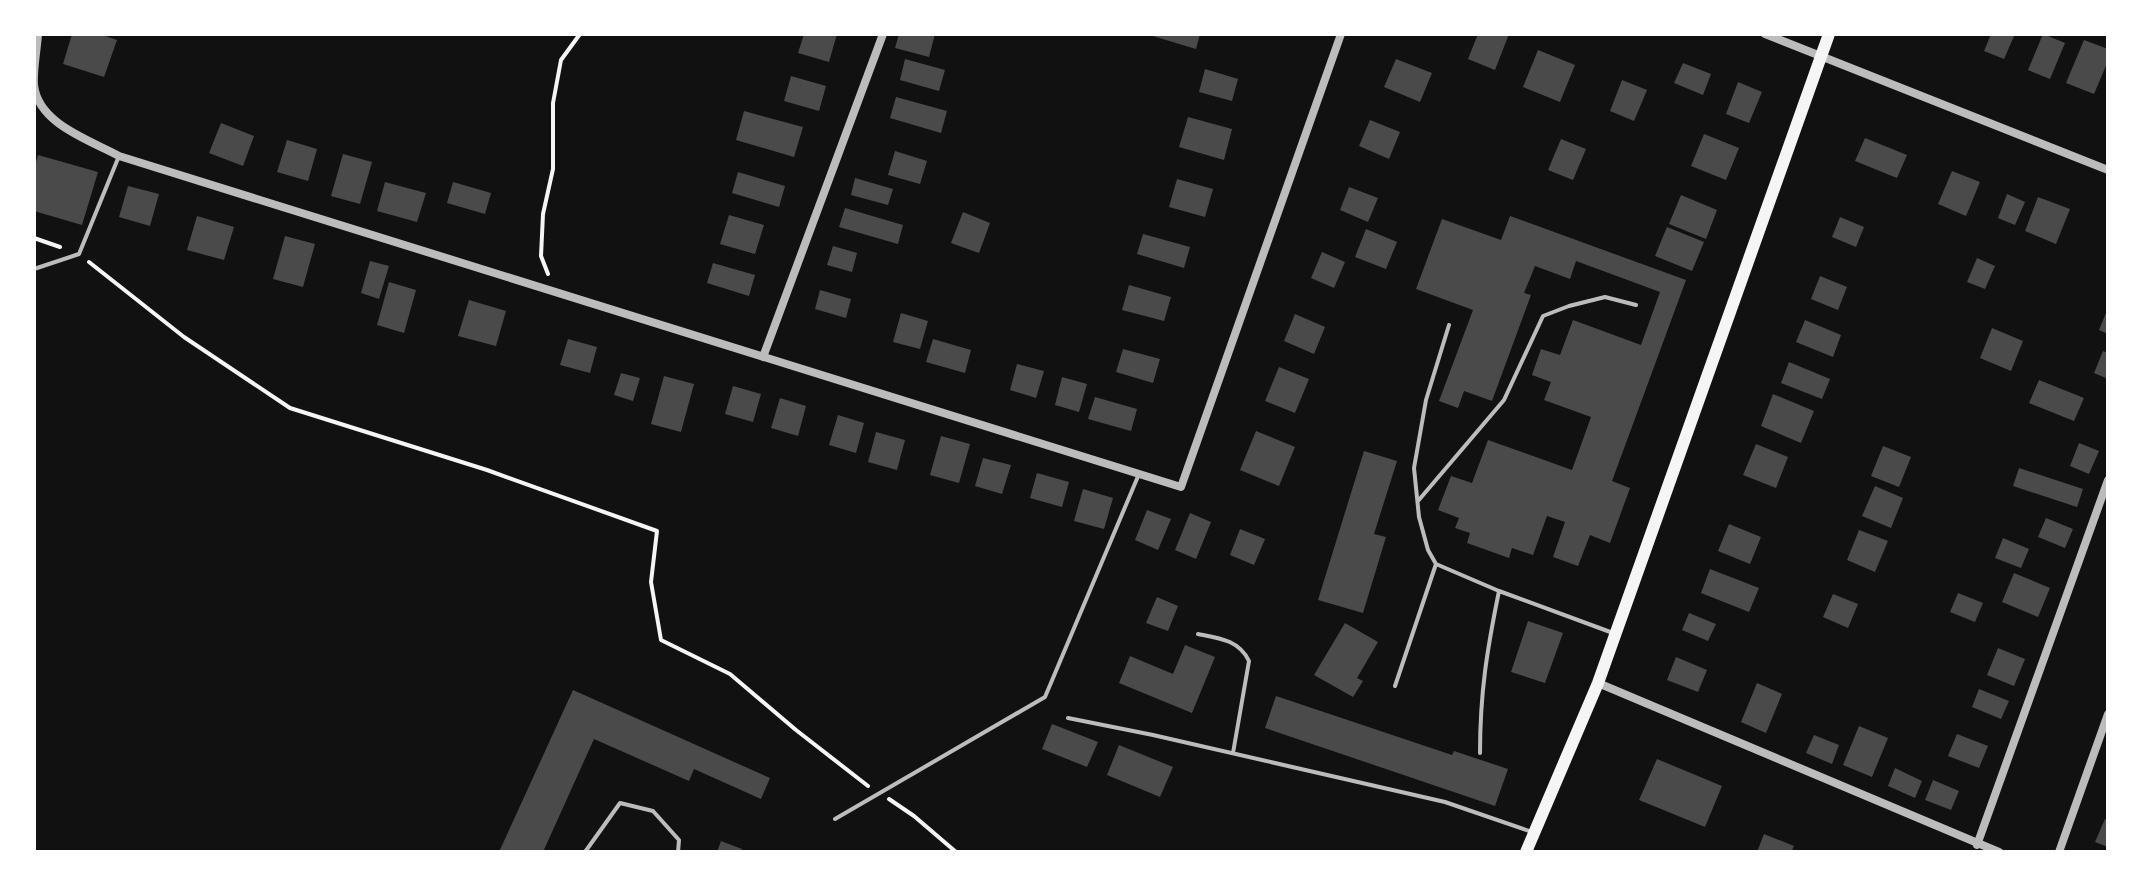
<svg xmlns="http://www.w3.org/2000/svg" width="2142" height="886" viewBox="0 0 2142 886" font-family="'Noto Sans',sans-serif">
<rect width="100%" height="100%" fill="#111"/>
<path fill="#4a4a4a" d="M72,34H99L117,40L104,77L63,64Z
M804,34H837L829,62L798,53Z
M899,34H935L929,57L895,48Z
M1146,34H1200L1196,49Z
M1478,34H1509L1495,70L1468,59Z
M1991,34H2015L2004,59L1984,51Z
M2043,34L2065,43L2050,79L2028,70Z
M2084,40L2108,49V61L2094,94L2066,83Z
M1538,50L1575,65L1560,102L1523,87Z
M905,59L945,70L939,91L900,80Z
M1396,59L1432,73L1420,102L1384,87Z
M1683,63L1711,74L1703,95L1674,83Z
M1205,69L1238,79L1232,101L1199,92Z
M791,76L826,86L819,111L784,101Z
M1622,80L1647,90L1634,121L1610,111Z
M1738,82L1762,92L1749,123L1726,114Z
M896,97L947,111L941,133L890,118Z
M744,111L803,127L794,157L736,140Z
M1188,117L1232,129L1224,160L1179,147Z
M1370,120L1400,132L1389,159L1359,146Z
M221,123L254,136L243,166L209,153Z
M1704,134L1739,148L1726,180L1691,166Z
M1865,138L1907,155L1897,178L1855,161Z
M1561,139L1586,149L1573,180L1548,170Z
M287,140L317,149L308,181L277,172Z
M895,151L927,161L920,184L888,175Z
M343,154L372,162L360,204L331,196Z
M38,155L98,172L82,225L34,211V169Z
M1952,171L1980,182L1966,216L1938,204Z
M738,172L785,186L779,207L732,193Z
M855,178L893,189L888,205L851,195Z
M1177,179L1213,189L1205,217L1169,207Z
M385,182L426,193L417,222L377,211Z
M453,182L491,193L485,214L447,203Z
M128,186L159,194L150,226L119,217Z
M1349,187L1378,198L1368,222L1340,210Z
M2007,194L2025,202L2015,225L1998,218Z
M1681,195L1717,210L1706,239L1669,224Z
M2038,197L2070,209L2056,244L2025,231Z
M845,208L903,225L898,244L839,227Z
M963,212L990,223L979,253L951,243Z
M729,215L764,225L755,254L720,244Z
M197,216L234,227L224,260L187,250Z
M1510,216L1686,280L1612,481L1630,488L1610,543L1590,535L1578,566L1553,557L1565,522L1547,516L1533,555L1512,548L1509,558L1467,543L1470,533L1455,528L1459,518L1438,510L1451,476L1472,483L1488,440L1572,470L1591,417L1544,400L1551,382L1532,375L1541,349L1560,355L1573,320L1641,345L1660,292L1576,261L1570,279L1535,266L1524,293L1531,295L1492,401L1464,391L1458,408L1439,401L1473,310L1416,289L1442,219L1501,240Z
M1840,217L1864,227L1856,247L1832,237Z
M1667,227L1704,242L1692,271L1655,256Z
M1366,229L1397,242L1386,269L1355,257Z
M1143,234L1190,247L1184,268L1137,254Z
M285,236L315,244L303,287L273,279Z
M833,246L857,253L852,272L827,265Z
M1322,252L1345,262L1334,288L1311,278Z
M1977,258L1995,266L1985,289L1967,282Z
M370,261L389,266L379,299L361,293Z
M713,263L755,275L749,296L707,283Z
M1820,276L1847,287L1838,310L1811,299Z
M389,282L416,290L404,333L377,325Z
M1129,285L1171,297L1164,321L1122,310Z
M820,290L851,299L846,318L815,309Z
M469,300L506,311L496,346L458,336Z
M901,313L928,321L920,349L893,342Z
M2106,313L2108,314V334L2099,330Z
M1295,314L1325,327L1314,354L1284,341Z
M1805,320L1841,335L1833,357L1796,342Z
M1992,328L2023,341L2011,371L1980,358Z
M568,339L597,347L590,373L560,365Z
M933,339L971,350L965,373L926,362Z
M1123,349L1160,359L1153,383L1116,372Z
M2103,351L2108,353V379L2094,373Z
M1789,362L1830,379L1822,399L1781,383Z
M1017,364L1044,371L1036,398L1010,390Z
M1279,367L1309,379L1295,413L1265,401Z
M621,373L640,378L633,401L614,395Z
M664,376L694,384L681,432L651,424Z
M1062,377L1087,384L1079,412L1055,405Z
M2039,380L2084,398L2074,421L2029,403Z
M733,386L761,394L753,422L725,414Z
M1773,394L1814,411L1801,443L1761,426Z
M1095,397L1137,409L1131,431L1088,419Z
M780,398L806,406L798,436L771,428Z
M838,415L864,423L856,453L829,445Z
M1256,431L1295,447L1279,486L1240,470Z
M876,432L905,440L897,470L868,462Z
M941,436L970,444L959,483L930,475Z
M2079,443L2099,451L2089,474L2070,466Z
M1756,444L1788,457L1776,488L1743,475Z
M1883,446L1911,457L1899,487L1871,476Z
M1364,451L1397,461L1374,534L1386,537L1363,613L1318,600Z
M983,458L1011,465L1002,494L975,486Z
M2019,468L2083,489L2077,507L2013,486Z
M1037,473L1069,482L1062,507L1030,498Z
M1875,486L1903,498L1891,528L1862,516Z
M1083,489L1113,498L1104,529L1074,521Z
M1147,510L1171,519L1158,550L1135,540Z
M1190,513L1211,522L1196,559L1175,550Z
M2046,518L2073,529L2065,548L2038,537Z
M1729,524L1761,537L1750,564L1718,551Z
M1240,529L1265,539L1254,565L1230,555Z
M1859,530L1888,541L1875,572L1847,560Z
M2003,538L2029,549L2021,568L1995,558Z
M1710,569L1759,588L1749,612L1701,593Z
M2014,573L2050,588L2038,617L2002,602Z
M1958,593L1983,603L1975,622L1950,612Z
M1833,594L1858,604L1848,628L1823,617Z
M1157,597L1178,606L1168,631L1146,623Z
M1689,613L1716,624L1708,641L1682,630Z
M1528,621L1563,633L1545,683L1511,672Z
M1345,623L1378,642L1357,678L1363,681L1353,697L1314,675Z
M1185,645L1215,657L1192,713L1119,683L1130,656L1173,674Z
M1998,648L2025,659L2014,686L1987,675Z
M1676,657L1707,670L1698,692L1667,680Z
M1757,683L1782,694L1766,733L1741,722Z
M1979,689L2009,701L2001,719L1972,707Z
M573,690L770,778L761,799L694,769L689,781L594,739L543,852H499Z
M1276,696L1452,755L1454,751L1508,769L1495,806L1265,728Z
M1052,724L1098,742L1087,767L1042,749Z
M1859,726L1888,738L1872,777L1843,765Z
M1957,734L1988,746L1979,768L1948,756Z
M1814,735L1839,745L1832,764L1806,753Z
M1119,745L1173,767L1160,797L1107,775Z
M1657,759L1722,786L1705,827L1639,800Z
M1895,768L1922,781L1915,798L1888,786Z
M1933,780L1959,791L1951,810L1925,800Z
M2105,819L2108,820V847L2095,842Z
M1764,834L1794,846L1791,852H1757Z
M721,841L742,849L740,852H717Z"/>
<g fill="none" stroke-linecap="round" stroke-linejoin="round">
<path stroke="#f5f5f5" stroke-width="4" d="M34,238L60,247
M89,262L184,337L290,408L487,470L657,531L651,582L661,640L730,674L796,730L868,786
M548,274L541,256L543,214L553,169V103L561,60L580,34
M889,799L914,816L956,852"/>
<path stroke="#bcbcbc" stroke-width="4" d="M34,269L79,254L119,156
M1449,325L1426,400L1414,468L1419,517L1428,550L1436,564L1499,591L1613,633
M1418,501L1504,400L1543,316L1569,306L1605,297L1636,305
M1198,634C1219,638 1239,640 1249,661L1233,753
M1395,686L1436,564
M1068,718L1153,735L1445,802L1532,832
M1480,753C1480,693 1487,650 1499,591
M835,819L1045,697L1139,474
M585,852L620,803L653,811L679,840L678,852"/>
<path stroke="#bcbcbc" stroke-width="8" d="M38,34C37,50 33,69 34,85C38,124 90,140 119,156L1181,487L1341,34
M1765,34L2108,170
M763,357L883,34
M1598,683L1999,852
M1977,845L2108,480
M2059,852L2108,714"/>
<path stroke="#f5f5f5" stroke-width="12" d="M1526,852L1598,683L1829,34"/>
</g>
<rect width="2142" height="886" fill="none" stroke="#ffffff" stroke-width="72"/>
</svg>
